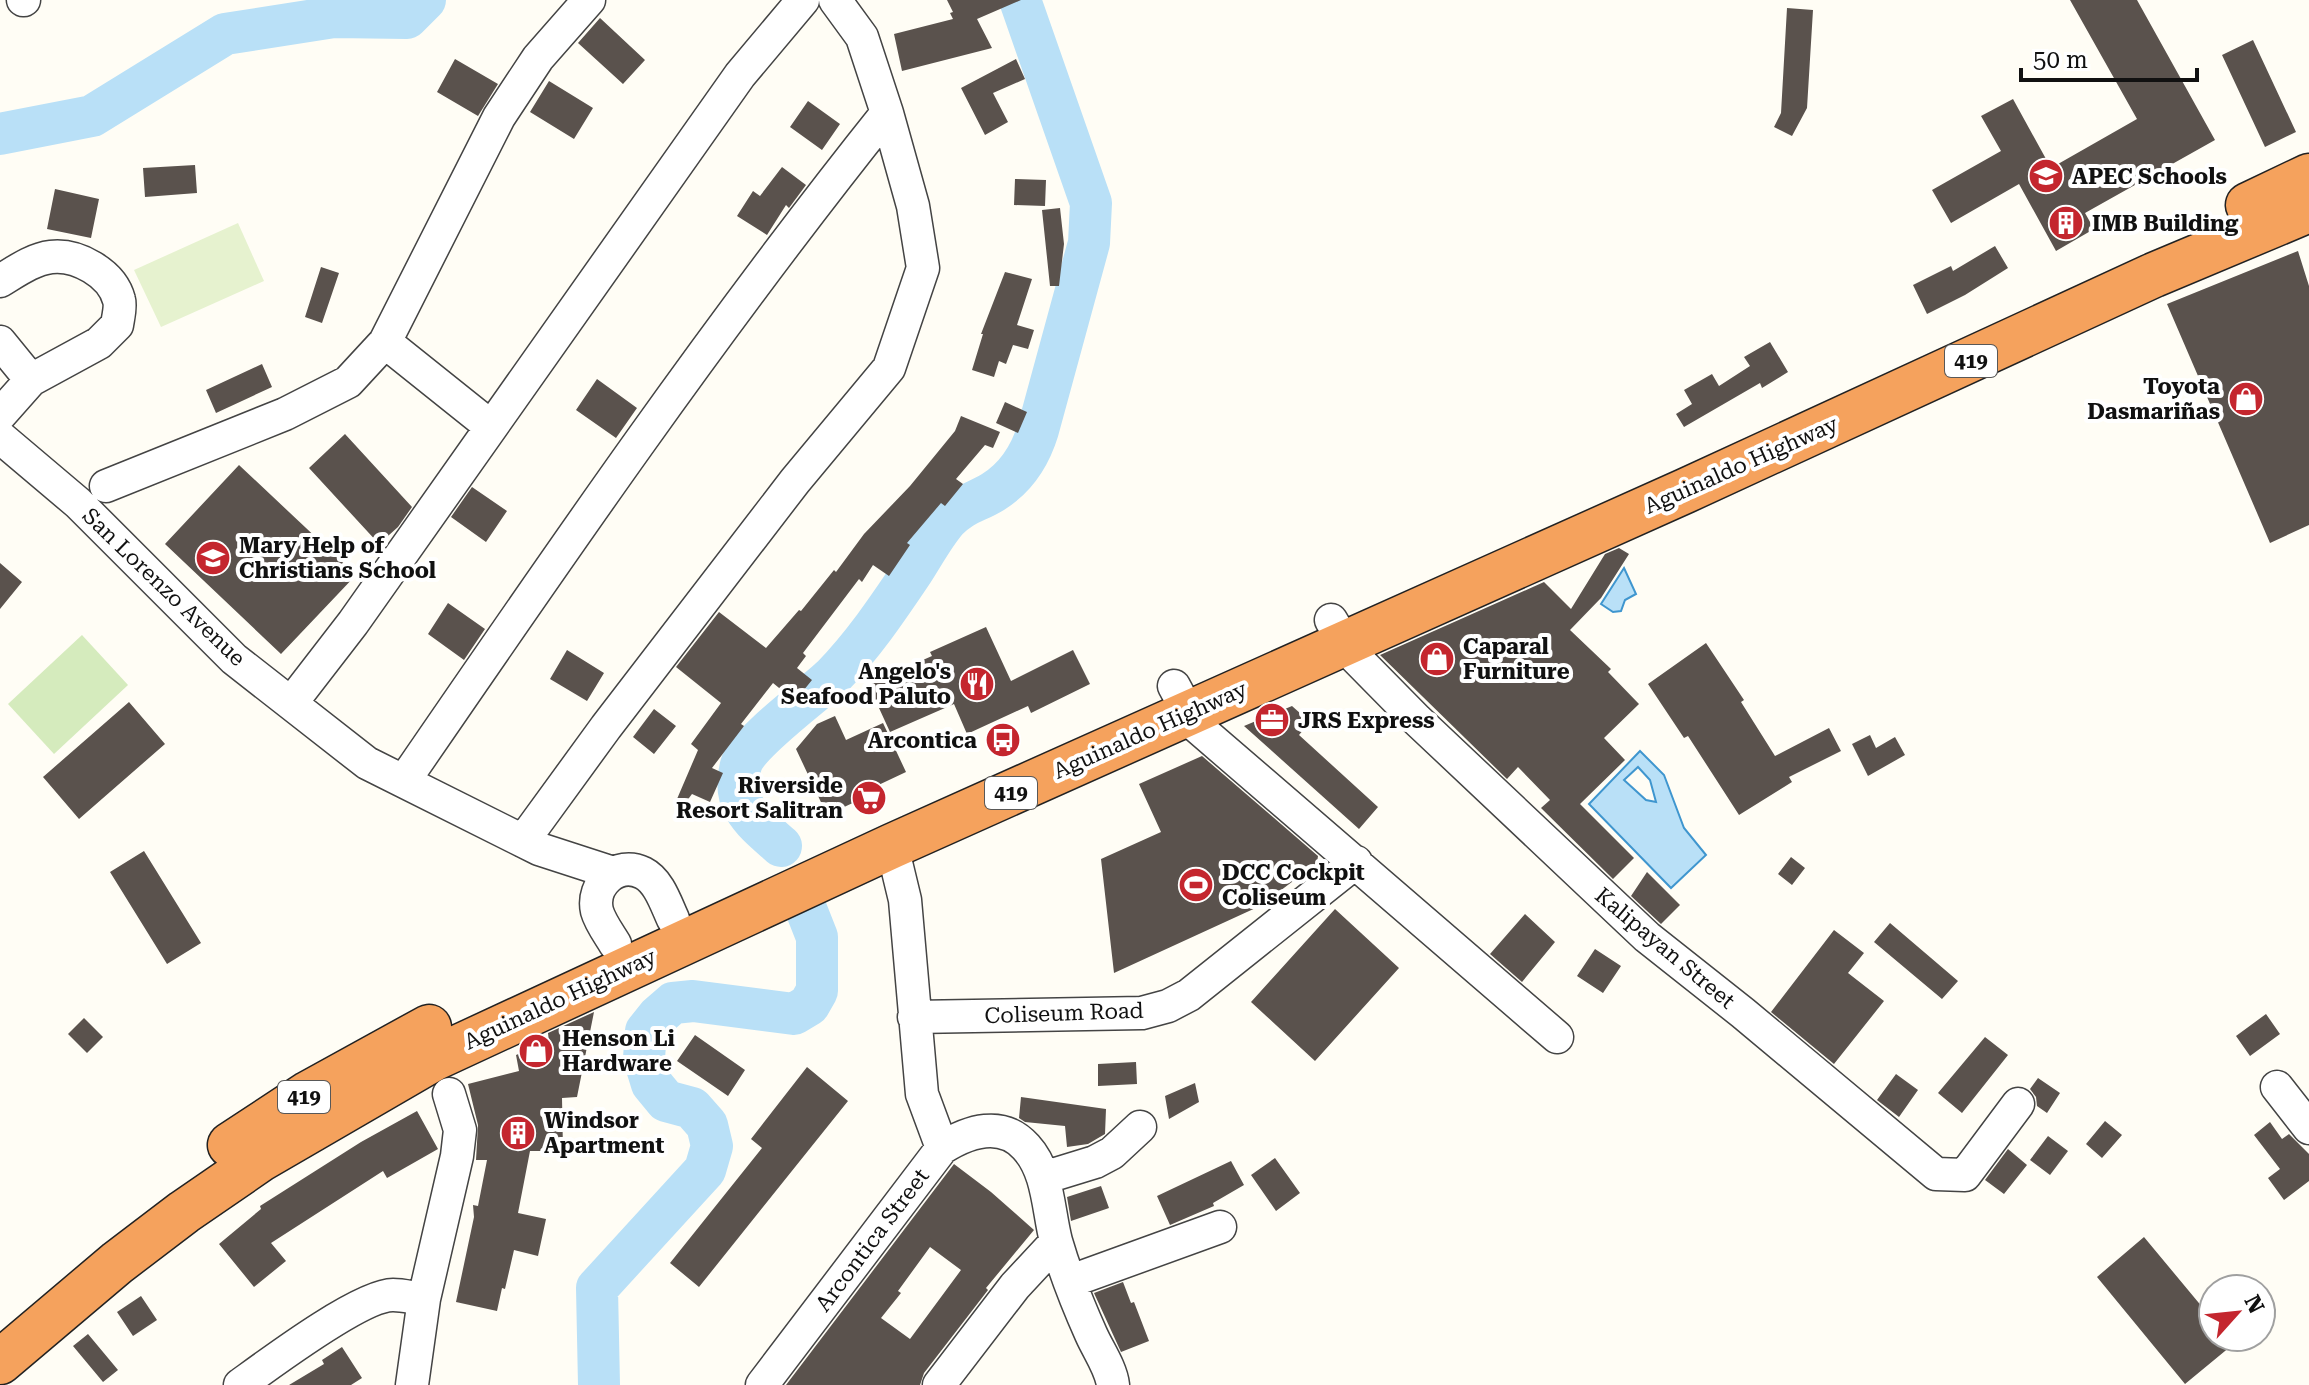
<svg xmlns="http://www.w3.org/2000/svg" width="2309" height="1385" viewBox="0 0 2309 1385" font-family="'Roboto Serif',serif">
<rect width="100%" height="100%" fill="#fffdf5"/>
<path fill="#d5ebbd" d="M82,635L128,685L54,754L8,704Z"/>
<path fill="#e6f2cf" d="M238,223L264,281L161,327L134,270Z"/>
<path fill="#b9e0f7" stroke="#3f96cf" stroke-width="2" fill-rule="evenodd" d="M1624,568L1636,594L1625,600L1621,611L1613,612L1601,604Z
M1640,751L1664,775L1684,828L1706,855L1671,888L1589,804ZM1638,767L1650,780L1656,802L1646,800L1624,780Z"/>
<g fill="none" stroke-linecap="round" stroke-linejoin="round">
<path stroke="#b9e0f7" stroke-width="42" d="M0,134L92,116L225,34L334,17L407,18L425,0
M781,846C754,822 730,805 741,765C748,742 812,696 832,677C864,644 888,608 913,571C924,554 934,535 947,520C964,503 975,503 993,492C1017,477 1030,456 1038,430L1089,243L1091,203L1020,0
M599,1385L597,1288L705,1170L712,1146L707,1125L692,1108L666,1101L652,1084L644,1058L646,1031L658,1016L673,1003L693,1001L794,1014L809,1005L817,991V937L802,899"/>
</g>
<path fill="#5a524d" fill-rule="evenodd" d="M947,0H1021L977,19L992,48L902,71L894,34L953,19L950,13L953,12Z
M2070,0H2137L2215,140L2085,213L2094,229L2056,251L2019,184L1951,223L1932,190L2001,151L1981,116L2013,99L2051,168L2137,119Z
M1787,8L1813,10L1807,108L1792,136L1774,127L1781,113Z
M600,18L645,60L623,84L578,43Z
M2253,40L2296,132L2265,147L2222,55Z
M455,59L498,84L478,116L437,92Z
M1016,59L1025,79L993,93L1008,122L985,135L961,88Z
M549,81L593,108L574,139L530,112Z
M808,101L840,124L822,150L790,127Z
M195,165L197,193L145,197L143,168Z
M782,167L806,185L789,208L786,205L767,235L737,216L753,191L760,196Z
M1015,179L1046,180L1045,206L1014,205Z
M55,189L99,199L91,238L47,229Z
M1060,208L1064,244L1059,286H1050L1042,210Z
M1995,246L2008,268L1965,295L1927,314L1913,285L1951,266L1953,271Z
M2298,251L2309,286V525L2270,543L2167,304Z
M321,267L339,273L322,323L305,317Z
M1005,272L1032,279L1017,325L1034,330L1028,349L1013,345L1006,364L999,361L994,377L972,370L983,334H981Z
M1770,342L1788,372L1762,388L1760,383L1684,427L1676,414L1692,404L1684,390L1712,374L1719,386L1750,366L1744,357Z
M262,364L272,387L216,413L206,390Z
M597,379L637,408L616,438L576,410Z
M1005,402L1027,412L1018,433L996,423Z
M961,416L1000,432L993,448L985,445L956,479L963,484L945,506L941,503L907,543L910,545L889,576L873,565L862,582L859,579L803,653L806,656L797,668L812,680L795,701L773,683L741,724L744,726L712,768L723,773L710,802L692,794L680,810L674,806L698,750L691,744L721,703L676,667L719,612L766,648L799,610L801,611L834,570L836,572L864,534L910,486L955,431Z
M345,434L412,507L398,527L379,544L309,468Z
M239,465L356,575L281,654L165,544Z
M472,487L507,511L486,542L451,517Z
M1619,548L1629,554L1601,598L1570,630L1611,669L1608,672L1639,704L1604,738L1625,760L1580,804L1634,858L1613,879L1541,808L1550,800L1518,767L1507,779L1380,655L1544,582L1571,609L1605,554Z
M0,563L22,582L0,609Z
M448,603L485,629L464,660L428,634Z
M986,627L1011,681L1073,650L1090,684L1031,713L1028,706L967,734L954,704L890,732L868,684L932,656L930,652Z
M1706,643L1744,700L1741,702L1775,756L1829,728L1841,751L1789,777L1792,782L1739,815L1688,736L1684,738L1648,684Z
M567,650L604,673L587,701L550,679Z
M129,702L165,744L79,819L43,777Z
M1292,706L1310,722L1299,735L1378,807L1359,829L1244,726Z
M654,709L676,726L654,754L633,737Z
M835,716L846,740L883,723L906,772L870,789L872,794L827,815L796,749L817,724Z
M1870,735L1876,748L1895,737L1905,755L1868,776L1852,744Z
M1202,756L1318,856L1317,863L1260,906L1114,973L1101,859L1161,832L1139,784Z
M144,851L201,943L167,964L110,872Z
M1791,857L1805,868L1792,885L1778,874Z
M1647,872L1680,905L1661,924L1631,896Z
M1335,909L1399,968L1315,1061L1251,1002Z
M1525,914L1555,942L1522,982L1490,954Z
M1890,923L1958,981L1942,999L1874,942Z
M1834,930L1864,953L1848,973L1884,1001L1834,1064L1771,1012Z
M1595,949L1621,966L1603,993L1577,976Z
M594,1012L577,1097L562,1098L563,1151H530L518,1213L546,1219L538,1256L514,1250L505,1289L502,1288L497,1311L456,1302L474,1217L473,1205L478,1206L487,1160H476L478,1125L468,1084L519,1071L516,1055L549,1042L548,1033Z
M2266,1014L2280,1034L2250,1056L2236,1036Z
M84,1018L103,1037L87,1053L68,1034Z
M695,1035L745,1070L728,1096L677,1061Z
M1985,1037L2008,1055L1962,1113L1938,1093Z
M1136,1062L1137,1084L1098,1086V1064Z
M807,1067L848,1101L699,1287L670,1263L762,1148L751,1139Z
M1896,1074L1918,1090L1899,1117L1877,1100Z
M2038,1078L2060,1093L2047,1113L2037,1106L2036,1097L2030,1089Z
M1195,1083L1199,1102L1169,1119L1165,1096Z
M1021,1097L1106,1109L1105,1134L1088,1144L1067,1147L1065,1126L1025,1122L1019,1118Z
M417,1111L438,1149L387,1178L383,1171L271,1243L286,1261L254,1287L219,1244L261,1209L260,1206L361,1142Z
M2105,1121L2122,1135L2102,1158L2086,1144Z
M2270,1122L2282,1139L2289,1134L2309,1154V1181L2284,1200L2268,1178L2280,1169L2254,1135Z
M2048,1136L2068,1151L2050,1175L2030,1160Z
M2008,1149L2027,1165L2004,1194L1985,1180Z
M1275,1158L1300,1193L1276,1211L1251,1175Z
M1231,1161L1244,1185L1213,1203L1214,1206L1170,1225L1157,1196Z
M954,1164L991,1192L1034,1230L986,1288L988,1290L924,1373L920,1385H786ZM930,1247L961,1270L910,1339L881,1318L901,1293L898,1291Z
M1101,1186L1109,1208L1071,1221L1067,1197Z
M2144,1237L2213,1320V1337H2242L2185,1384L2097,1277Z
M1123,1282L1131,1303L1134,1302L1149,1341L1121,1352L1094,1293Z
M141,1296L157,1320L133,1336L117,1312Z
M88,1334L118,1370L103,1382L73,1346Z
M342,1347L362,1378L351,1385H289L324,1364L322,1360Z"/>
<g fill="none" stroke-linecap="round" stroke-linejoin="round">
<defs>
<path id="minor" d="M23,0H24
M0,281C15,272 33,259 51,257C77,254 112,273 119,300C121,307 118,318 117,325L99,343L31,380L0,342
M385,342L490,426
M0,415L31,380
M0,437L78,503L234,659L367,763L539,849L613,873
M106,486L285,414L348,382L385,342L499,117L538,58L589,0
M1331,620L1350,652L1417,720L1647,937L1743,1013L1936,1174L1965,1175L2018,1104
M1174,686L1195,725L1557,1037
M292,702L353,623L740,75L803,0
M404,781C559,555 715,328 887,113L862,37L835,0
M523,841L606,727L795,481L889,368L923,268L913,206L887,113
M892,846L905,900L922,1094L942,1148
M615,944C609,934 600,922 597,911C591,885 617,860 643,873C659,881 666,904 673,919
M914,1017L1142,1013L1168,1006L1189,995L1356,862
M2277,1087L2309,1128
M1043,1178L1095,1162L1112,1153L1140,1127
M1071,1281L1220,1227
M240,1385C269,1364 361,1295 393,1295C403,1295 414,1298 424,1299
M412,1385L424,1299L457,1156L460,1130L449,1094
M762,1385L942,1148C969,1131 1002,1120 1026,1147C1049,1172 1048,1211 1056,1241C1065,1272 1078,1305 1091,1334C1098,1350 1111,1368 1113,1385
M939,1385L1015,1286L1056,1242"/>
<path id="highway" d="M2248,205L2309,176
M230,1145L309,1093L429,1027
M0,1362L117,1263L184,1212L261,1159L435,1058L892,846L1685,491L2154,275L2309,210"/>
</defs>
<use href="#minor" stroke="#444" stroke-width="35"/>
<use href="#highway" stroke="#222" stroke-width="47"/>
<use href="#minor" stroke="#fff" stroke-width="32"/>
<use href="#highway" stroke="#f5a25d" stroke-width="44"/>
</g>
<defs>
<symbol id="school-disc" viewBox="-11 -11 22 22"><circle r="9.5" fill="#c4262e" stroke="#fff"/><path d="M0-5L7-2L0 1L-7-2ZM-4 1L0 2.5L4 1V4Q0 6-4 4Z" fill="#fff"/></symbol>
<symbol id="building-disc" viewBox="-11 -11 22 22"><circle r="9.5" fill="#c4262e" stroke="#fff"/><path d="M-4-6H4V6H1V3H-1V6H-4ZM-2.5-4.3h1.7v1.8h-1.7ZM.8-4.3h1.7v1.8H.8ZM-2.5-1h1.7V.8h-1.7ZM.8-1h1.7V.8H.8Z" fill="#fff"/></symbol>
<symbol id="shop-disc" viewBox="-11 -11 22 22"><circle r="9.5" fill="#c4262e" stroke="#fff"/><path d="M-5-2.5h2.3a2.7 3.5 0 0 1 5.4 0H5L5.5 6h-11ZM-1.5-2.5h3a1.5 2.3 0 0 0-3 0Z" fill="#fff"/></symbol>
<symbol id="restaurant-disc" viewBox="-11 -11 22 22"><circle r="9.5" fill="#c4262e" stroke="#fff"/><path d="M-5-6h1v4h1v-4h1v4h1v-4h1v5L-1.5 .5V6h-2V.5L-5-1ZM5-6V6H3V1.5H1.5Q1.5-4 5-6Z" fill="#fff"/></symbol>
<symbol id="office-disc" viewBox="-11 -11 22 22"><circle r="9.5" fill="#c4262e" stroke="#fff"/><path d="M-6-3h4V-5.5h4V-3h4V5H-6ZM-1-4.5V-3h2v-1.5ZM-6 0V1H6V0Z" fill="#fff"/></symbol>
<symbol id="bus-disc" viewBox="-11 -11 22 22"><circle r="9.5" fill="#c4262e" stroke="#fff"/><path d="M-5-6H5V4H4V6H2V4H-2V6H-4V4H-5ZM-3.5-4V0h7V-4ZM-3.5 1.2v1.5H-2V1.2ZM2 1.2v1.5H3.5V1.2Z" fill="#fff"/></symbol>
<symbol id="supermarket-disc" viewBox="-11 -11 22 22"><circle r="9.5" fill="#c4262e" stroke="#fff"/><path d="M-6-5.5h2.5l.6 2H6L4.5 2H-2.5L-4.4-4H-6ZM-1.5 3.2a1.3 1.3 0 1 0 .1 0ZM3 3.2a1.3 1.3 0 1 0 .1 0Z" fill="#fff"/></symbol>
<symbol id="stadium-disc" viewBox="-11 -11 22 22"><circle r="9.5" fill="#c4262e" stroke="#fff"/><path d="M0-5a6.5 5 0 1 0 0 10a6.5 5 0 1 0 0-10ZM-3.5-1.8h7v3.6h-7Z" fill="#fff"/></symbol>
</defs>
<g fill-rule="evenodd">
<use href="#school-disc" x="2026" y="156" width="40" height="40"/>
<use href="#building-disc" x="2046" y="203" width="40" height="40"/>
<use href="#shop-disc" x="2226" y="379" width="40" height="40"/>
<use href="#school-disc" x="193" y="538" width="40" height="40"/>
<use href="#shop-disc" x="1417" y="639" width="40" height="40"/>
<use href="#restaurant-disc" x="957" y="664" width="40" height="40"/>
<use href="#office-disc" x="1252" y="700" width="40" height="40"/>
<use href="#bus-disc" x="983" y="720" width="40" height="40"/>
<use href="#supermarket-disc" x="849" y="778" width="40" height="40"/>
<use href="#stadium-disc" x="1176" y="865" width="40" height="40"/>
<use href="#shop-disc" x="516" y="1031" width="40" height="40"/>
<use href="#building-disc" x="498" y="1113" width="40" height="40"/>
</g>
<g text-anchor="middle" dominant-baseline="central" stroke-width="8" stroke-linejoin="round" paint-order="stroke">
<g fill="#fff" stroke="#585858" stroke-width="2">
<rect x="1945" y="345" width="52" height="32" rx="6"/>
<rect x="985" y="777" width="52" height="32" rx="6"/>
<rect x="278" y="1081" width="52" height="32" rx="6"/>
</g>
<g font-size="20" font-weight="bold" fill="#111">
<text x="1971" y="361">419</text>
<text x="1011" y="793">419</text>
<text x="304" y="1097">419</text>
</g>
<g font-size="22" font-weight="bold" fill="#111" stroke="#fff" text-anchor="start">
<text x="2072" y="176">APEC Schools</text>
<text x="2092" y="223">IMB Building</text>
<text x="2220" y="386" text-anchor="end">Toyota<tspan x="2220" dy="25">Dasmariñas</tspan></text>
<text x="239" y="545">Mary Help of<tspan x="239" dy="25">Christians School</tspan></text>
<text x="1463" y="646">Caparal<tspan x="1463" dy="25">Furniture</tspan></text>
<text x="951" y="671" text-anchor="end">Angelo's<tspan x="951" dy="25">Seafood Paluto</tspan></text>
<text x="1298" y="720">JRS Express</text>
<text x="977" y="740" text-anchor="end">Arcontica</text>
<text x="843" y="785" text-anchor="end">Riverside<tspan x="843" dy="25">Resort Salitran</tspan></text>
<text x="1222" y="872">DCC Cockpit<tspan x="1222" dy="25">Coliseum</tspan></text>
<text x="562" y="1038">Henson Li<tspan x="562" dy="25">Hardware</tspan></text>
<text x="544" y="1120">Windsor<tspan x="544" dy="25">Apartment</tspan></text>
</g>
<g font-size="22" fill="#111" stroke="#fff">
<text transform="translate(1741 465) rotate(-24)">Aguinaldo Highway</text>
<text transform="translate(164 587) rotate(44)">San Lorenzo Avenue</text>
<text transform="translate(1150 730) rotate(-24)">Aguinaldo Highway</text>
<text transform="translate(1665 948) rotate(40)">Kalipayan Street</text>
<text transform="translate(560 999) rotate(-25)">Aguinaldo Highway</text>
<text transform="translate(1064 1013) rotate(-2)">Coliseum Road</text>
<text transform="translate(872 1240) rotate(-53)">Arcontica Street</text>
</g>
</g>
<g transform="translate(2237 1313) rotate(63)"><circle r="38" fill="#ffffff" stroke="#a0a0a0" stroke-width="2"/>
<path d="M0-6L14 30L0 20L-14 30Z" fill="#c4262e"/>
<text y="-12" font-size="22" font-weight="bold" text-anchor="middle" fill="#111111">N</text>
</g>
<path d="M2021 68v12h176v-12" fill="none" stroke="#111111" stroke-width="4"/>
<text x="2033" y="68" font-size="24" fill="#111111" stroke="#ffffff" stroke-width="6" paint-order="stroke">50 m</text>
</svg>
